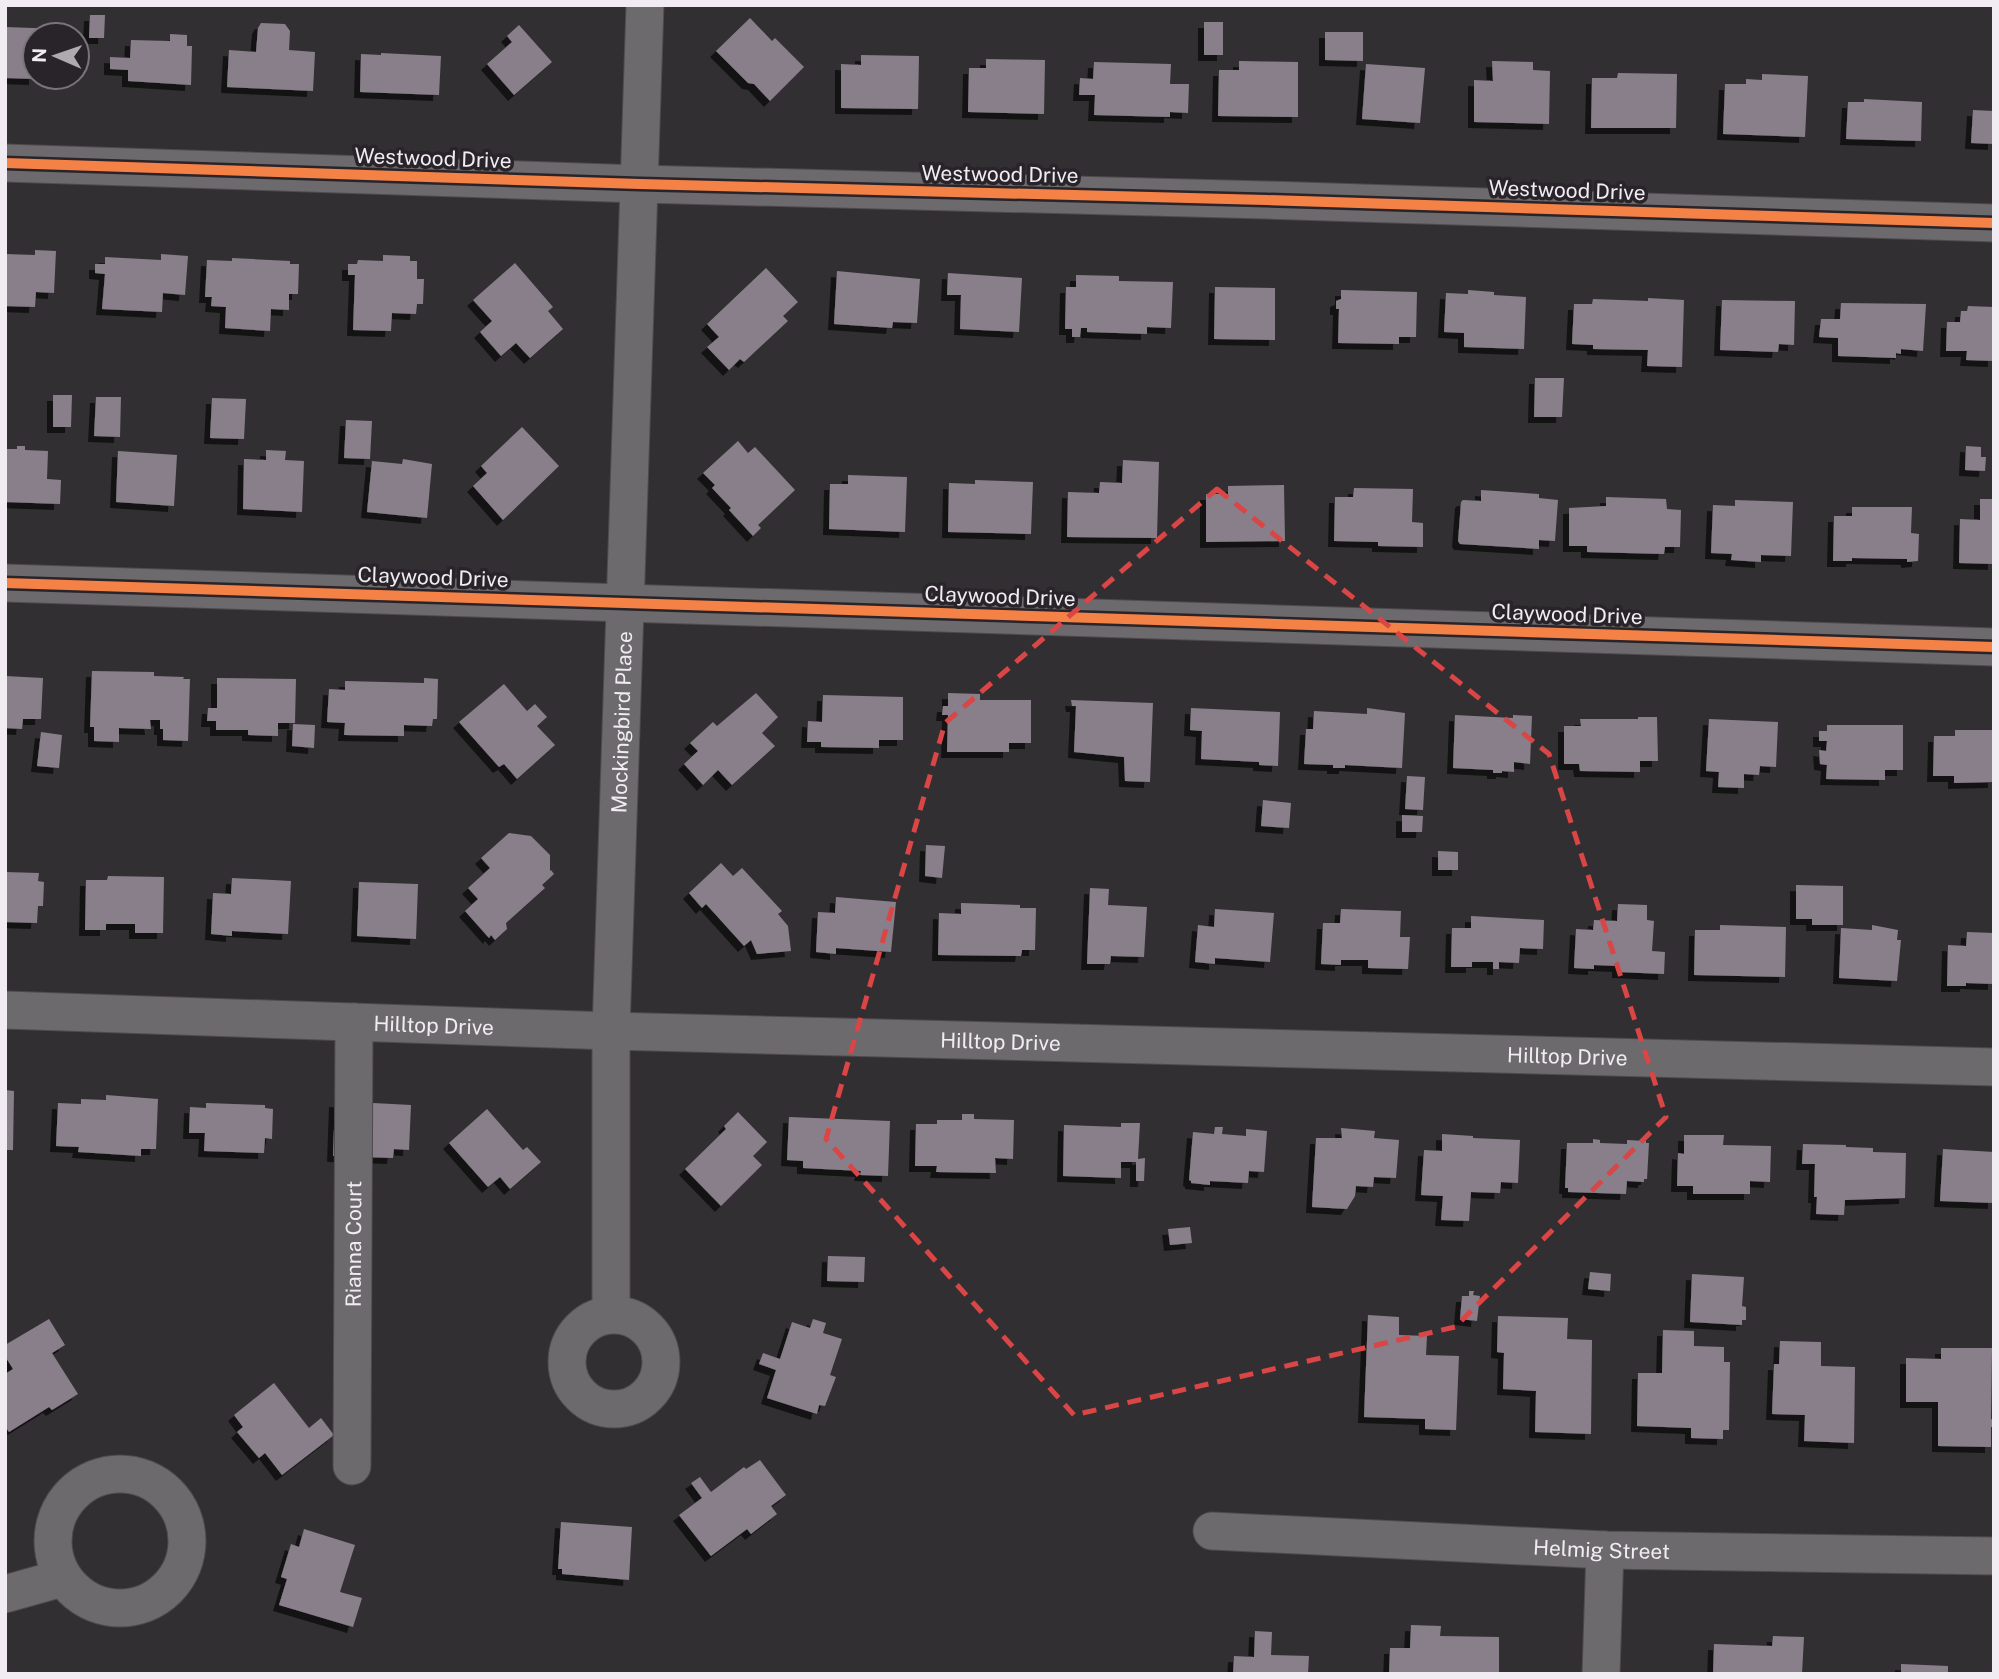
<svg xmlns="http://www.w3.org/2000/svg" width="1999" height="1679" viewBox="0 0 1999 1679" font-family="'Public Sans',sans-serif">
<defs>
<filter id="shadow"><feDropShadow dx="-6" dy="6" stdDeviation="0" flood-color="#0009"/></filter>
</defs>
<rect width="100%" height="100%" fill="#322f33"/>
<path fill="#887f8a" filter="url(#shadow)" d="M90,15H105L104,38H89Z
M750,18L772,41L775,38L804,67L770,101L754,84L748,83L716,51Z
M1204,22H1223V55H1204Z
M261,23L285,24L290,31L289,50L315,52L313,91L227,87L229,50L256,52L258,28Z
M519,25L552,62L514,95L487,64L512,42L507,36Z
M5,27L62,29V35H35V79L5,78Z
M1325,32H1363V61L1325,60Z
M170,34L187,35V46H192L191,85L128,81V70L110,69V57L130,58L131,40L170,41Z
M381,53L441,56L439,95L360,92L361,54L381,55Z
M861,55L919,56L918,109L841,108V64L861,65Z
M986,59L1045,60L1044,114L968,112L969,68H986Z
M1239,61L1298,62V117L1218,116L1219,70H1239Z
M1492,61L1533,62V70L1550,71L1549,124L1474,122V80L1493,81Z
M1094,62L1171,64L1170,84H1189L1188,113L1170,112V117L1094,115L1095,95H1079L1080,78L1093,79Z
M1366,64L1425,68L1420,123L1362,119Z
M1618,73L1677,74L1676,128H1591L1592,78H1617Z
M1762,74L1808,76L1805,137L1723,134L1725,84H1746V79L1762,80Z
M1864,99L1922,102L1921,141L1846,139L1848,102H1864Z
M1973,110L1994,111V144L1971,143Z
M35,250L56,251L54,293L36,292L35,307L5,306V254L35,255Z
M161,254L188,256L185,295L163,293L162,312L102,309L105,274L95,273V264H105V257L161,260Z
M383,255L410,256V261H417V279H424L423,304H417L416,314L392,313L391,331L353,330L355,275H348V264H357L358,260L383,261Z
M232,258L290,261V264H299L298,294H289V310L271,309L270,331L225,328L226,307L211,306L212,297H205L207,260L232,261Z
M515,263L553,307L548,311L563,329L530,358L516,343L501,356L480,332L492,321L473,300Z
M766,268L798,302L783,316L788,321L744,362L740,359L729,370L707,347L719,337L707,324Z
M837,271L920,279L917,323L893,322L892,328L834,324Z
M948,273L1022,278L1019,332L960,329L961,295H947Z
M1076,275L1119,276V281L1173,282L1171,328L1147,327V334L1087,332V328H1081L1080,337H1072V329H1065L1066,287H1076Z
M1215,287L1275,288V340L1214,339Z
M1341,290L1417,292L1416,337H1399V344L1338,343L1339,309H1336V301L1341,299Z
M1468,290L1494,292V295L1526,297L1524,349L1464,347V333L1444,332L1446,293L1468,294Z
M1648,298L1684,300L1682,367L1647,366L1648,350L1593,349V345L1572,344L1574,304H1592L1593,299L1648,301Z
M1722,300L1795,301L1794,345L1779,344L1778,352L1720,350Z
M1841,303L1926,304L1923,351L1901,349V354L1896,353V358L1838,356V338L1819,337L1821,319H1840Z
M1968,306L1994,307V361L1966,360L1967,351H1946L1947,322H1960L1961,311H1967Z
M1535,378H1564L1562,417H1534Z
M53,395H72L71,427H53Z
M96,397H121L120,437L94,436Z
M212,398L246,399L244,439L210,438Z
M346,420L372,421L370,459L344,458Z
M522,427L559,466L503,520L473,486L487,473L481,466Z
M738,441L748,453L755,447L795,490L758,525L761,528L753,536L729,510L731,508L712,488L715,485L703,473Z
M17,446H25V450L48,451L47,479L61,480L60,504L5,502V449H17Z
M1966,446L1981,447V457H1986L1985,471L1965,470Z
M266,450L286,451L285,460L304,461L302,512L243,509L244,459L266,460Z
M118,451L177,455L174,506L116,502Z
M403,459L432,464L427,518L367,512L372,461L402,464Z
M1123,460L1159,462L1157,538L1067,537L1068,492L1099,493L1100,482L1122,483Z
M848,475L907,477L905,532L829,529L830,484H848Z
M975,480L1033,482L1031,534L948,532L949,483L975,484Z
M1284,485L1285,541L1206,542V494H1228V486Z
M1354,488L1413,489L1412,522L1423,523V547L1378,546V542L1334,541L1335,497H1353Z
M1481,490L1539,494V498L1558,500L1555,541L1539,540V549L1460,544L1458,541L1461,502L1463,500L1481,501Z
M1606,497L1666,499L1667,509L1681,510L1680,547H1665L1664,554L1587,552V546H1569V508L1606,506Z
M1980,499H1994V564L1959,563L1960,519L1980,520Z
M1735,500L1793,502L1791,556L1761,555V562L1731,560L1732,554L1711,553L1713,505L1735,506Z
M1852,507H1912L1911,533L1919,534L1918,561L1907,562V559L1852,558V561H1833L1834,516H1852Z
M92,671L154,672V676L184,677L183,679H190L188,741L163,740V729H160V720H150L151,729L119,728V742L94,741V727H90Z
M5,676L43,678L41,719H23L22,729L5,728Z
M217,678L296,679L295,723H278V736L248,735V730H216V721H207L208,708H217Z
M424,678L438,679L437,719H433L432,726L404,725V736L344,735L345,723L327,722L329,689L345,690V681L424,683Z
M504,684L527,711L535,704L547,717L537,726L555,745L517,779L504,764L499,767L459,722Z
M756,693L778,717L762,733L775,746L732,785L718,770L703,785L684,764L698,751L690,743L713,722L717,726Z
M948,693L980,694V700H1031V743H1009V752H947L948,715H942L943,706H948Z
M823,695L903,697V740H879V748L821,747V742H807L808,721L822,722Z
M1071,700L1153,703L1150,782L1125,781L1124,757L1074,752L1076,706H1072Z
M1191,708L1280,712L1278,766L1259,765V762L1201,759L1202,731L1190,730Z
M1367,708L1405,713L1402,768L1345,765V768H1333V765L1304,764L1306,729H1313L1314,711L1367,714Z
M1455,715L1513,718V715L1532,716L1530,764L1514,762V772L1502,771V773H1493V770L1453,768Z
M1638,717H1657L1658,761H1640V772L1580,771L1579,764H1564V726H1581L1580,719H1638Z
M1709,719L1778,722L1776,767L1760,766L1759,775L1744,774V788L1718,787L1719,772L1706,771Z
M293,724L315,725L314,748L292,746Z
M1827,725H1903V770H1885V780L1826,779L1827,765L1820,764L1819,750L1826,751L1827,741H1819V731H1827Z
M1955,730H1994V782L1954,783V776H1933L1934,736H1955Z
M41,732L62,735L59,768L37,766Z
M1407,776L1425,777L1423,810L1405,809Z
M1263,800L1291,803L1289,828L1261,826Z
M1402,815L1423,816L1422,832H1402Z
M509,833L531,836L550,855V871L551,870L554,874L542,885L545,888L506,923L507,929L495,940L491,935L489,938L465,911L478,899L468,888L490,868L481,858Z
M926,845L945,846L942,878L925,876Z
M1438,851L1458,852V870H1438Z
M721,863L733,876L742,868L782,911L778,914L788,926L791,951L757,954L751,940L744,946L706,904L702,908L689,893Z
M5,872L39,873L38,881L44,882L43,906H38L37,923L5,922Z
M108,876L164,877L163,933H135V924H106V930H85L86,880H107Z
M232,878L291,881L288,934L232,931V936L211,934L213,893L231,894Z
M359,882L418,884L416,939L357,936Z
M1796,885L1843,886V925H1812V919H1796Z
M1090,888L1109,889L1108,905L1147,907L1144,957L1111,956L1110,964H1087Z
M836,897L896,902L891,952L836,948V954L816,952L818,912L835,913Z
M961,903L1020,905V908H1036L1035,950H1022L1021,956L938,955L939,913L961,914Z
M1618,904L1647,905V920L1654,921L1652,951L1665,952L1664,974L1618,972V966L1594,965V969L1574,968L1576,929L1593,930L1594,920L1617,921Z
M1215,909L1274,913L1270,962L1215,958V964L1195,962L1198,925L1214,927Z
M1341,909L1401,911L1400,937H1410L1408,969L1368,968V960H1341V965L1321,964L1323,923H1340Z
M1471,916L1544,920L1543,949L1520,948L1519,963L1499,962V969H1493V962H1472V967H1451L1452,928H1471Z
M1720,925L1786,927L1785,977L1694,975L1695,930H1720Z
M1872,925L1898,930L1897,940H1901L1897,981L1839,978L1841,928L1872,930Z
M1967,932L1994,933V984L1966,983V986H1947L1948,945L1966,946Z
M5,1090L14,1091L13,1150H5Z
M106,1095L158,1099L156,1149H141V1156L78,1152L79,1147L56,1146L58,1103L81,1104V1099L106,1100Z
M335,1101L411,1105L409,1150L394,1149L393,1158L333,1156Z
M206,1103L265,1105V1108L273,1109L272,1139L265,1138L264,1153L204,1151L205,1133H189L190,1107L206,1108Z
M487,1109L523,1150L527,1147L541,1162L510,1189L500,1177L488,1187L449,1143Z
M738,1112L767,1142L753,1156L762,1165L721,1206L685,1169L726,1129L724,1126Z
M962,1114H974V1119L1014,1120L1013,1159L995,1158L996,1173L936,1172L937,1166H915L916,1124H937V1120H962Z
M789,1117L890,1121L888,1176L860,1175L861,1171L803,1168V1161L787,1160Z
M1121,1123H1140L1138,1159L1145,1158L1144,1181H1136V1162H1121V1178L1063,1176L1064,1125L1121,1127Z
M1215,1127H1223L1222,1134L1246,1136V1129L1267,1131L1264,1172L1249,1171L1248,1183L1210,1181V1185L1191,1183V1181L1189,1180L1193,1132L1214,1134Z
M1341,1128L1375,1131L1374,1138L1399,1140L1396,1178L1374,1177L1373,1187L1356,1186L1355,1196L1347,1209L1312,1207L1316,1138H1342Z
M1442,1134L1473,1136V1138L1520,1140L1518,1183L1501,1182L1500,1193L1471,1192L1469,1221L1441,1220L1443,1196L1421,1195L1424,1150L1442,1151Z
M1684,1135H1724L1723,1145L1771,1146L1770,1182L1750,1181V1194H1693V1186H1677L1678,1153L1684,1154Z
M1593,1139L1600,1140V1143L1627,1144V1140L1646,1141V1143H1649L1647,1179H1644V1182L1627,1181L1626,1194L1568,1192V1188H1565L1567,1143H1593Z
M1803,1144L1846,1145V1147L1873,1148V1152L1906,1153L1905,1198L1845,1200L1844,1215L1816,1214L1817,1197H1814L1815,1164H1802Z
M1943,1149L1994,1152V1203L1940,1201Z
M1190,1227L1192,1243L1170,1245L1168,1229Z
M828,1256L865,1257L864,1282L827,1281Z
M1590,1272L1611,1274L1610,1291L1588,1289Z
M1692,1274L1744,1277L1742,1306L1746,1307V1320H1742V1325L1690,1322Z
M1469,1291H1474L1473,1295L1480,1296L1477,1321L1460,1319L1462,1296H1469Z
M1368,1315L1399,1317V1335L1427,1336L1426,1355L1459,1356L1456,1430L1425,1429V1419L1364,1417Z
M1498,1316L1568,1318L1567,1339L1592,1340L1591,1434L1535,1432L1536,1391L1503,1389L1504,1353L1497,1352Z
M49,1319L65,1345L52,1353L78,1394L52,1410L49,1407L9,1432L5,1426V1374L13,1369L5,1356V1345Z
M813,1319L826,1323L823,1333L842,1339L830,1375L836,1377L825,1406L819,1405L817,1414L767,1398L776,1370L759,1364L763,1353L780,1359L792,1322L810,1328Z
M1663,1330L1694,1331V1346L1724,1347V1362H1730L1729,1430H1723V1439L1691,1438V1428L1637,1426L1638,1373H1662Z
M1780,1341L1821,1342V1366L1855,1367L1854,1443L1804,1441L1805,1415L1772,1414L1774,1364H1779Z
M1941,1348H1992L1991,1419L1994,1420V1427H1991V1447L1938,1446V1402H1906V1358L1941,1359Z
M274,1383L309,1428L321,1418L334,1435L282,1475L265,1453L259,1458L237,1432L243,1427L234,1415Z
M760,1460L786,1495L771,1506L777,1514L751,1534L747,1529L711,1556L679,1515L702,1498L691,1483L700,1477L711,1492L744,1467L746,1469Z
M561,1522L632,1527L629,1580L562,1574V1569H558Z
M304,1529L355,1545L340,1592L362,1598L353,1627L279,1605L287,1579L281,1577L291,1544L299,1547Z
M1411,1625L1441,1626L1440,1636L1499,1637V1674H1389L1390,1648H1410Z
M1255,1631L1272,1632L1271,1655L1309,1656L1308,1674H1233L1234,1656L1254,1657Z
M1773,1636L1804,1637L1802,1674H1713L1714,1644L1772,1646Z
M1901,1664L1948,1666V1674H1901Z"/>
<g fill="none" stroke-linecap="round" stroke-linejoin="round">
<defs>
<g id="street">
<path d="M5,163L640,184L1266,200L1994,223"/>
<path d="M5,583L1994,647"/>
<path id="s1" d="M5,1010L611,1031L1994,1067"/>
<path id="s2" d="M611,1314V1031L645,5"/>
<circle cx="614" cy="1362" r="47"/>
<path id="s3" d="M352,1466L354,1022"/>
<circle cx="120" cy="1541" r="67"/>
<path id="s4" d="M1212,1531L1605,1550L1994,1556"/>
<path d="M5,1594L62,1578"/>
<path d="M1601,1674L1605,1550"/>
</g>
</defs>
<use href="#street" stroke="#4e4a4e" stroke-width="39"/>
<use href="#street" stroke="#6c6a6c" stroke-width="37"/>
<defs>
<path id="cycleway" d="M5,163L640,184L1266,200L1994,223
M5,583L1994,647"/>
</defs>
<use href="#cycleway" stroke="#29242a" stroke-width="15"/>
<use href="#cycleway" stroke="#f48246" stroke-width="10"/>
</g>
<path fill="none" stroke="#da4546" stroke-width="5" stroke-dasharray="14 9" stroke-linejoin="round" d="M1217,489L1549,754L1666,1117L1455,1327L1074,1415L826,1139L945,723Z"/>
<g text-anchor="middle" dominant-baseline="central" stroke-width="7" stroke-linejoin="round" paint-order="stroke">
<g font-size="21" fill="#f0ecf1" stroke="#29242a">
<text transform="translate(433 158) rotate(2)">Westwood Drive</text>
<text transform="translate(1000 174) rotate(1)">Westwood Drive</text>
<text transform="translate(1567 190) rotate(2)">Westwood Drive</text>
<text transform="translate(433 577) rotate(2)">Claywood Drive</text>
<text transform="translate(1000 596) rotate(2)">Claywood Drive</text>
<text transform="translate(1567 614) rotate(2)">Claywood Drive</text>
<text stroke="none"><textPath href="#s2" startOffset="592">Mockingbird Place</textPath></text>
<text stroke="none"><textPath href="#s1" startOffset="429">Hilltop Drive</textPath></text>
<text stroke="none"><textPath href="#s1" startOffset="996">Hilltop Drive</textPath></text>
<text stroke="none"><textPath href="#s1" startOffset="1563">Hilltop Drive</textPath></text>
<text stroke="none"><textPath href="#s3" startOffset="222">Rianna Court</textPath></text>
<text stroke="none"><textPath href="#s4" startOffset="390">Helmig Street</textPath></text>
</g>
</g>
<rect width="1999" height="1679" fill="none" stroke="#f0ecf1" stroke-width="14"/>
<g transform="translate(56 56) rotate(272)"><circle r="33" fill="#29242a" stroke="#79747a" stroke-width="2"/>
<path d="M0-5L12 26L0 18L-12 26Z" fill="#aeaaae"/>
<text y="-10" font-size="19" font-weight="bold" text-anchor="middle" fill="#f0ecf1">N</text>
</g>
</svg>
